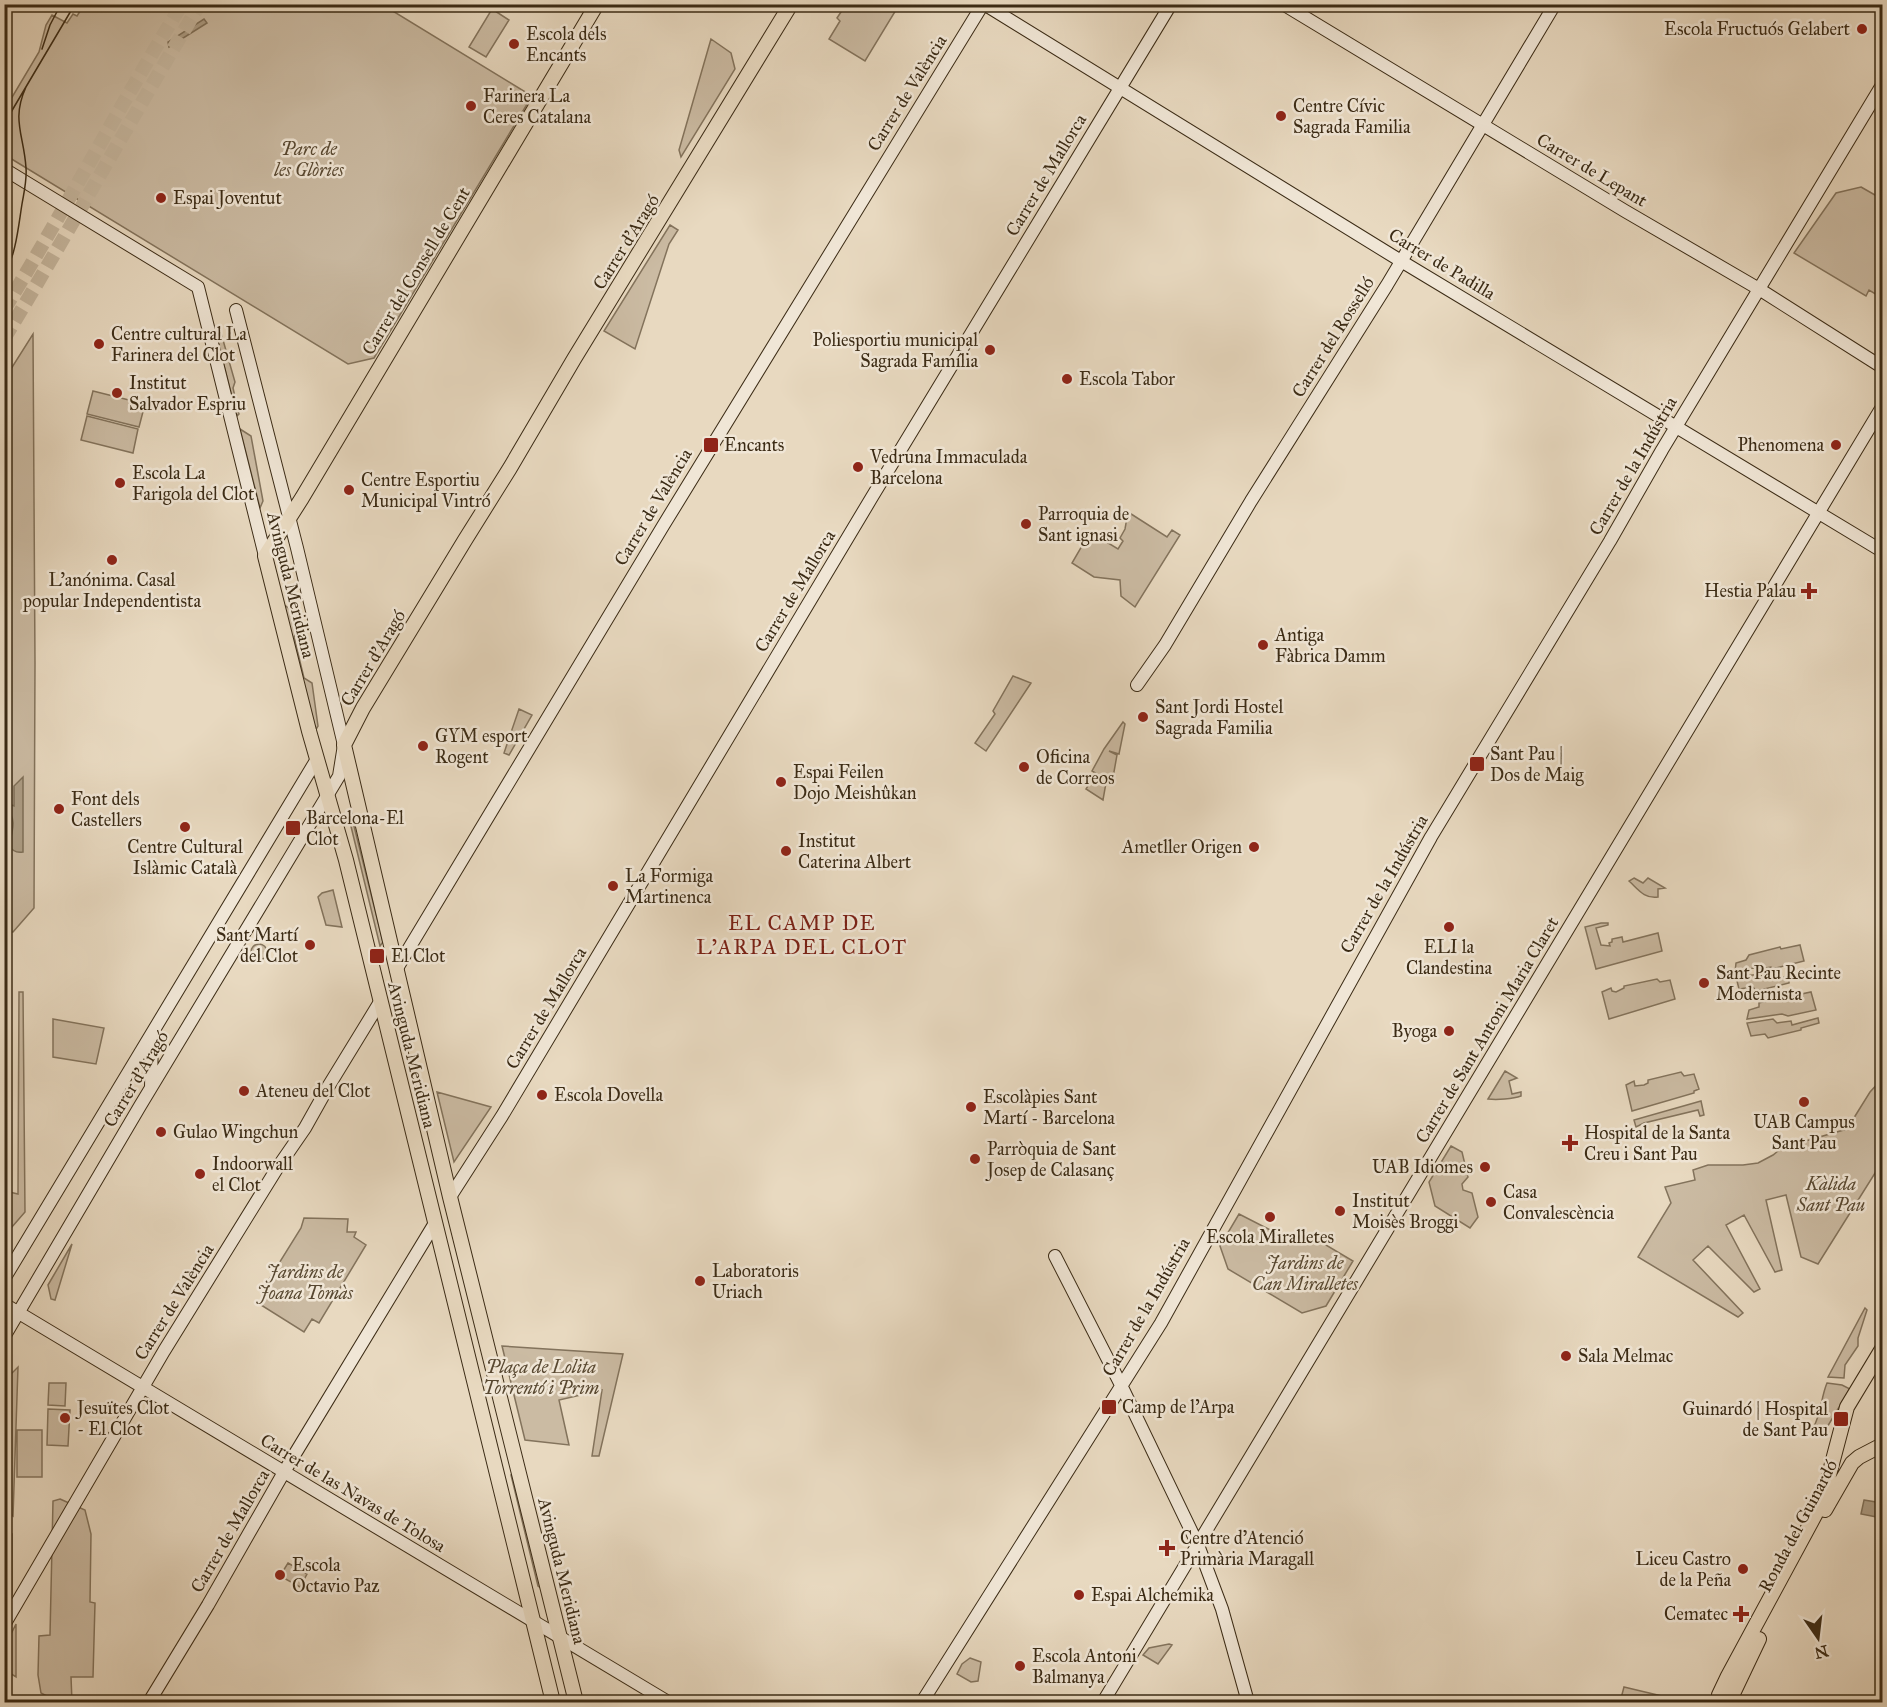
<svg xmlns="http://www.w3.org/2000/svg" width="1887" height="1707" viewBox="0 0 1887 1707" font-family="'IM FELL Great Primer',serif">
<rect width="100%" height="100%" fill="#e8d9c0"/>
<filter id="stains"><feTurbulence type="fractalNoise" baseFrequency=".00333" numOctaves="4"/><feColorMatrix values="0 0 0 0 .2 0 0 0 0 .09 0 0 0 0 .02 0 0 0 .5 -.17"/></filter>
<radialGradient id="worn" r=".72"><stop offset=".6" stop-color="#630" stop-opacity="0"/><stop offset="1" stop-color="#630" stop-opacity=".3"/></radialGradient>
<path fill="#cbbba3" stroke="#83735c" stroke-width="1.5" d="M84,5H383L532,96L374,358L348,364L5,155V109L39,52L46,25L52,15L67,23L73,14L77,16Z
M850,5H899L865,61L829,39L840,21L837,18L845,6L848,7Z
M492,9L509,20L486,57L469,47Z
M711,39L731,53L735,69L681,157L679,150Z
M1861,187L1882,199V298L1869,290L1866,296L1794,253L1836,193Z
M670,225L678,230L669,244L635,349L604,331Z
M215,330L221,333L235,382L233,388L239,414L237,416Z
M33,334L35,663L34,908L13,932H5L4,380Z
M93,391L145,404L139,427L87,414Z
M87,416L138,429L133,453L81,440Z
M240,429L251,436L263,501L260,508Z
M1128,512L1167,537L1172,530L1180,535L1135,607L1121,596L1120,580L1094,577L1072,563L1090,532L1118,549L1123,541L1120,538L1125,529Z
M284,605L292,610L298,629L294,637L304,678L312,683L318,726L315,731Z
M1013,676L1031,683L986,751L975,743L995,714L993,711Z
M519,709L532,715L509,755L504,753Z
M1123,722L1125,724L1119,754L1109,751L1117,755L1112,783L1092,771L1104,749Z
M1094,776L1106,783L1103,800L1086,789Z
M350,810L383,942L380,946L348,814Z
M1634,878L1643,883L1648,878L1665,888L1658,889V897C1644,899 1638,889 1629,881Z
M333,890L342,927L326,925L318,897L322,893Z
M1601,923H1608V925L1596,928L1601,945L1610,946L1609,943L1612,942V939L1622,937L1623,942L1658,933L1662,951L1596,969L1585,927Z
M251 952a8 8 0 1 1 16 0a8 8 0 1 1-16 0Z
M1800,945L1804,961L1772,969L1771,967L1759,969L1758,967L1735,972L1736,963L1746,960L1749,955L1780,947L1781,949Z
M1806,972L1807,975L1789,980V983L1756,991L1753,987L1739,989L1736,977L1761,974L1762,979L1780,975L1781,978Z
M1657,979L1660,982L1670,980L1675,999L1609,1019L1602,992L1611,988L1612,991L1616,992L1624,988V986Z
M19,992H23L25,1212L5,1235V1191L18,1194Z
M1811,992L1816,1010L1788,1016L1782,1014L1747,1019L1749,1010L1759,1007V1003L1792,994V996Z
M1818,1018L1819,1023L1801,1028V1030L1768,1038L1765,1034L1751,1036L1747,1023L1773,1019L1777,1023L1791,1021L1792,1025Z
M53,1019L104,1028L96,1064L53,1057Z
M1505,1071L1517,1078L1509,1081L1512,1094L1521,1092V1096C1513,1099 1497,1100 1488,1099Z
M1681,1072L1684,1076L1694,1074L1699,1089L1694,1091V1093L1632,1111L1626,1085L1634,1081L1635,1086L1644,1085L1648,1083V1080Z
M1882,1079V1162L1818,1264L1801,1257L1786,1195L1766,1200L1782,1270L1775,1272L1744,1215L1726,1225L1760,1289L1754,1292L1708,1246L1693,1260L1743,1313L1738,1317L1638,1257L1671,1203L1665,1187L1695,1180L1693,1170L1708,1165H1743L1758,1163L1773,1155L1788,1143L1802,1142L1847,1129L1870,1092Z
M437,1092L491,1107L454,1162Z
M1701,1101L1704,1115L1700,1116L1698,1110L1644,1123L1636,1127L1634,1120Z
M1451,1146L1462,1152L1468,1177L1462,1184L1463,1190L1472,1193L1478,1217L1470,1228L1435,1206L1429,1182Z
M1239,1214L1292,1241L1299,1229L1353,1261L1326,1306L1302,1313L1228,1269L1220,1246Z
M304,1218L348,1219L347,1232H356L354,1237L366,1245L319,1323L312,1319L304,1332L261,1305L266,1297L263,1289L301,1228Z
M72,1244L55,1300L51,1299L48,1285Z
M1865,1308L1867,1310L1858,1338V1346L1845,1365L1844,1378L1828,1377Z
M502,1346L623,1354L599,1456H592L602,1390L559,1400L569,1445L525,1440Z
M18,1367L13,1516L5,1510L4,1381Z
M49,1383H66L65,1406L48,1405Z
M1827,1383L1842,1385L1850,1389L1823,1434L1813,1428C1821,1415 1821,1397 1827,1383Z
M48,1409L70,1410L68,1446L47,1445Z
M17,1430H42V1477H17Z
M511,1475H513L541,1588L538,1586Z
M60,1499L85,1510L91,1534L90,1602L95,1603L93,1677H71L72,1702H58L41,1693L38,1675L39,1636L50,1635L53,1501Z
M5,1529V1534H12V1594L5,1604Z
M288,1563L307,1574L300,1587L280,1576Z
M16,1624V1677L5,1670V1646Z
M1169,1644L1172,1645L1158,1664L1143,1655L1149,1648Z
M970,1658L981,1662L978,1681L971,1682L957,1674L962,1664Z
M1624,1687L1687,1702H1620Z"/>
<path fill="#ad9e86" stroke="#7f7059" stroke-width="1.5" d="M204,19L207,23L169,47L168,42Z
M23,777V852C17,853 12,851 9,845C12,832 18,817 5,808L4,802L14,806V786Z
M1864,1500L1882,1503V1518L1861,1514Z"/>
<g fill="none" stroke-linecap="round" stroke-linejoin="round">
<path stroke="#c5b69e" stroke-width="14" stroke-dasharray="14 7" stroke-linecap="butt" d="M4,310C65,209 120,105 182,4
M4,339C71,228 133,115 200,4"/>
<defs>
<path id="secondary" d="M984,4L1401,261L1882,551
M1283,4L1625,211L1759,289L1882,367
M4,169L198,287L265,556
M1137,685L1165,645L1251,501L1387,285L1555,4
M396,970L663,526L983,4
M151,1087L152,1033
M450,1197L502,1116L872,497L1171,4
M1055,1256L1121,1385L1198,1545L1222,1609L1248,1702
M4,1279L317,759
M4,1304L668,1702
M4,1337L140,1106L339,776L344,745L297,548L236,310
M4,1625L164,1351L276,1170L305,1128L328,1087L380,1002
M149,1702L208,1605L284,1472L435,1223
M922,1702L1161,1323L1431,837L1610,541L1662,450L1882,85
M1103,1702L1882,407"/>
<path id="primary" d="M1825,1510L1852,1463L1859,1457L1882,1445
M553,1702L346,860L309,731L265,556L302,498L597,4
M576,1702L450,1197L344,745L363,708L465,540L510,468L574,359L791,4
M1718,1702L1719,1695L1728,1676L1815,1515L1824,1494L1847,1407L1882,1349
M1729,1702L1759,1639"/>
</defs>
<use href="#secondary" stroke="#3b2b15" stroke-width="14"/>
<use href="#primary" stroke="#3b2b15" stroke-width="16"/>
<use href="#secondary" stroke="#f0e6d6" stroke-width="12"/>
<use href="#primary" stroke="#e8d9c0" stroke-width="14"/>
<path stroke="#3b2b15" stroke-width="1.5" d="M42,49L50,25L61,4
M4,124L75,4
M4,276C16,254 18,229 22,204C24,192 27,180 26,168C24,135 11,120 26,87"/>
</g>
<g fill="#8f2418" stroke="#f0e6d6" stroke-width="2">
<circle cx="1862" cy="29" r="6"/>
<circle cx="514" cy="44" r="6"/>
<circle cx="471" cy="106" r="6"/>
<circle cx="1281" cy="116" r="6"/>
<circle cx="161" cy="198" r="6"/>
<circle cx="99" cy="344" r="6"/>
<circle cx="990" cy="350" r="6"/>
<circle cx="1067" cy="379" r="6"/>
<circle cx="117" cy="393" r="6"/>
<rect x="703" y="437" width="16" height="16" rx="3"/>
<circle cx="1836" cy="445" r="6"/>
<circle cx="858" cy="467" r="6"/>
<circle cx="120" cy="483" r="6"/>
<circle cx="349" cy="490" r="6"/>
<circle cx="1026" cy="524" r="6"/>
<circle cx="112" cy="560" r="6"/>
<path d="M1806 582h6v6h6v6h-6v6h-6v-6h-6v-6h6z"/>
<circle cx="1263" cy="645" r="6"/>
<circle cx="1143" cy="717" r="6"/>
<circle cx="423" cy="746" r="6"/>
<rect x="1469" y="756" width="16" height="16" rx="3"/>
<circle cx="1024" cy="767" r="6"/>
<circle cx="781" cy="782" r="6"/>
<circle cx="59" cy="809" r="6"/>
<circle cx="185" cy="827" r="6"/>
<rect x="285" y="820" width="16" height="16" rx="3"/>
<circle cx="1254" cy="847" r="6"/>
<circle cx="786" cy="851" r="6"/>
<circle cx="613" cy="886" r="6"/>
<circle cx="1449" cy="927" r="6"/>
<circle cx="310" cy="945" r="6"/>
<rect x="369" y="948" width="16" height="16" rx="3"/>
<circle cx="1704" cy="983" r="6"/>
<circle cx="1449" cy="1031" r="6"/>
<circle cx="244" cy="1091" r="6"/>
<circle cx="542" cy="1095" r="6"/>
<circle cx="1804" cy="1102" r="6"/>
<circle cx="971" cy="1107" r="6"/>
<circle cx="161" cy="1132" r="6"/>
<path d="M1567 1134h6v6h6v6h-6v6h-6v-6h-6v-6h6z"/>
<circle cx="975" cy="1159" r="6"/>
<circle cx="1485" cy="1167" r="6"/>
<circle cx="200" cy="1174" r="6"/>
<circle cx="1491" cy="1202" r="6"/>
<circle cx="1340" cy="1211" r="6"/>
<circle cx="1270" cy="1217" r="6"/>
<circle cx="700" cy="1281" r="6"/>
<circle cx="1566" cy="1356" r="6"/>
<rect x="1101" y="1399" width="16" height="16" rx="3"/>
<circle cx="65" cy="1418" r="6"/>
<rect x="1833" y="1411" width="16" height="16" rx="3"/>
<path d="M1164 1539h6v6h6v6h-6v6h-6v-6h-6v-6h6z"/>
<circle cx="1743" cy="1569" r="6"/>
<circle cx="280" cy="1575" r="6"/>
<circle cx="1079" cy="1595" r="6"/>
<path d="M1738 1605h6v6h6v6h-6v6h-6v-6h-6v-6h6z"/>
<circle cx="1020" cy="1666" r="6"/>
</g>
<g text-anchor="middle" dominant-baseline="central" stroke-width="5" stroke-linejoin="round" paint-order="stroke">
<g font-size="18" fill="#3b2b15" stroke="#f0e6d6" text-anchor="start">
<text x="1850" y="29" text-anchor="end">Escola Fructuós Gelabert</text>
<text x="526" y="34">Escola dels<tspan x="526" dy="21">Encants</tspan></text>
<text x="483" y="96">Farinera La<tspan x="483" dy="21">Ceres Catalana</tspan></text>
<text x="1293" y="106">Centre Cívic<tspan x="1293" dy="21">Sagrada Familia</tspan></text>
<text x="173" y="198">Espai Joventut</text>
<text x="111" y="334">Centre cultural La<tspan x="111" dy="21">Farinera del Clot</tspan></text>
<text x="978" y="340" text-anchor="end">Poliesportiu municipal<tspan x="978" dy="21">Sagrada Família</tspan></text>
<text x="1079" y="379">Escola Tabor</text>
<text x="129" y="383">Institut<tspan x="129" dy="21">Salvador Espriu</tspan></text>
<text x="724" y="445">Encants</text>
<text x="1824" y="445" text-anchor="end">Phenomena</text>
<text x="870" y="457">Vedruna Immaculada<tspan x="870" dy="21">Barcelona</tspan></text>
<text x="132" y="473">Escola La<tspan x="132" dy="21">Farigola del Clot</tspan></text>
<text x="361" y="480">Centre Esportiu<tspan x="361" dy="21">Municipal Vintró</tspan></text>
<text x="1038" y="514">Parroquia de<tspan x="1038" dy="21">Sant ignasi</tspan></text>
<text x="112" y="580" text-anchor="middle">L'anónima. Casal<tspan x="112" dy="21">popular Independentista</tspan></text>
<text x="1796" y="591" text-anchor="end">Hestia Palau</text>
<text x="1275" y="635">Antiga<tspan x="1275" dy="21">Fàbrica Damm</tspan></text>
<text x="1155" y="707">Sant Jordi Hostel<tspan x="1155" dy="21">Sagrada Familia</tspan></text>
<text x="435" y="736">GYM esport<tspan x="435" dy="21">Rogent</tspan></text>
<text x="1490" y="754">Sant Pau |<tspan x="1490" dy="21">Dos de Maig</tspan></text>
<text x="1036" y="757">Oficina<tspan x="1036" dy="21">de Correos</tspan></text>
<text x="793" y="772">Espai Feilen<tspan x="793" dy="21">Dojo Meishûkan</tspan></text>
<text x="71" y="799">Font dels<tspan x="71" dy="21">Castellers</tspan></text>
<text x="306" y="818">Barcelona-El<tspan x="306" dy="21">Clot</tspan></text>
<text x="798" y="841">Institut<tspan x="798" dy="21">Caterina Albert</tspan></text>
<text x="185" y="847" text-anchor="middle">Centre Cultural<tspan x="185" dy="21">Islàmic Català</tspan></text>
<text x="1242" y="847" text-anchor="end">Ametller Origen</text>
<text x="625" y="876">La Formiga<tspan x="625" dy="21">Martinenca</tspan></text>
<text x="298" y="935" text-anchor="end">Sant Martí<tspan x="298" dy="21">del Clot</tspan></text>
<text x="1449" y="947" text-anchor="middle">ELI la<tspan x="1449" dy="21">Clandestina</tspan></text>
<text x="391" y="956">El Clot</text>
<text x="1716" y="973">Sant Pau Recinte<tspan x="1716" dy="21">Modernista</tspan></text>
<text x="1437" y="1031" text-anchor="end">Byoga</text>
<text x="256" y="1091">Ateneu del Clot</text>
<text x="554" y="1095">Escola Dovella</text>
<text x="983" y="1097">Escolàpies Sant<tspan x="983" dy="21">Martí - Barcelona</tspan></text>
<text x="1804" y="1122" text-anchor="middle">UAB Campus<tspan x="1804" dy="21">Sant Pau</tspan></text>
<text x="173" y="1132">Gulao Wingchun</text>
<text x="1584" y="1133">Hospital de la Santa<tspan x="1584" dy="21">Creu i Sant Pau</tspan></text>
<text x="987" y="1149">Parròquia de Sant<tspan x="987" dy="21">Josep de Calasanç</tspan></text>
<text x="212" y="1164">Indoorwall<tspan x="212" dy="21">el Clot</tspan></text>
<text x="1473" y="1167" text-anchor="end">UAB Idiomes</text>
<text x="1503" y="1192">Casa<tspan x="1503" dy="21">Convalescència</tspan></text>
<text x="1352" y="1201">Institut<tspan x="1352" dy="21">Moisès Broggi</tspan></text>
<text x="1270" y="1237" text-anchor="middle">Escola Miralletes</text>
<text x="712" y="1271">Laboratoris<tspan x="712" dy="21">Uriach</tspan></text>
<text x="1578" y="1356">Sala Melmac</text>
<text x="1122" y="1407">Camp de l'Arpa</text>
<text x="77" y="1408">Jesuïtes Clot<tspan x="77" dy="21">- El Clot</tspan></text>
<text x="1828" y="1409" text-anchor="end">Guinardó | Hospital<tspan x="1828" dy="21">de Sant Pau</tspan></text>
<text x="1180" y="1538">Centre d'Atenció<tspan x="1180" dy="21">Primària Maragall</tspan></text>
<text x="1731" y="1559" text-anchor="end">Liceu Castro<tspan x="1731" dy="21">de la Peña</tspan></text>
<text x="292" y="1565">Escola<tspan x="292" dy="21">Octavio Paz</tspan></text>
<text x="1091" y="1595">Espai Alchemika</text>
<text x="1728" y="1614" text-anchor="end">Cematec</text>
<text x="1032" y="1656">Escola Antoni<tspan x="1032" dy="21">Balmanya</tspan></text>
</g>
<g font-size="18" fill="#3b2b15" stroke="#f0e6d6">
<text transform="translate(907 93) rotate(-58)">Carrer de València</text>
<text transform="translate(1592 170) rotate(31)">Carrer de Lepant</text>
<text transform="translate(1046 175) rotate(-59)">Carrer de Mallorca</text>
<text transform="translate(626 242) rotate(-58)">Carrer d'Aragó</text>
<text transform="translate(1442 264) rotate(31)">Carrer de Padilla</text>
<text transform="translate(416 271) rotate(-59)">Carrer del Consell de Cent</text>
<text transform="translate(1333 337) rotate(-58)">Carrer del Rosselló</text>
<text transform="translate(1633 466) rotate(-60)">Carrer de la Indústria</text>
<text transform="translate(653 507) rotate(-59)">Carrer de València</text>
<text transform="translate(291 585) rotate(76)">Avinguda Meridiana</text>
<text transform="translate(795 591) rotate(-59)">Carrer de Mallorca</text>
<text transform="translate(373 658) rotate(-59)">Carrer d'Aragó</text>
<text transform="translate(1384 884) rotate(-60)">Carrer de la Indústria</text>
<text transform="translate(546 1008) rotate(-59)">Carrer de Mallorca</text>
<text transform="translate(1487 1030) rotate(-59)">Carrer de Sant Antoni Maria Claret</text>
<text transform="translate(412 1055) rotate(76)">Avinguda Meridiana</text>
<text transform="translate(136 1079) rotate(-59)">Carrer d'Aragó</text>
<text transform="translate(174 1302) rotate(-58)">Carrer de València</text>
<text transform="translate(1146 1307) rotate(-60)">Carrer de la Indústria</text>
<text transform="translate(353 1493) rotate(31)">Carrer de las Navas de Tolosa</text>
<text transform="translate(1798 1526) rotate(-62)">Ronda del Guinardó</text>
<text transform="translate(230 1531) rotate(-60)">Carrer de Mallorca</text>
<text transform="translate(562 1571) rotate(76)">Avinguda Meridiana</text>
</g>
<g font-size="18" font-style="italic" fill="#584831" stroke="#f0e6d6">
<text x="309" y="149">Parc de<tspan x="309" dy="21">les Glòries</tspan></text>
<text x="1831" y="1184">Kàlida<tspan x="1831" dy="21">Sant Pau</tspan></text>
<text x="1305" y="1263">Jardins de<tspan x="1305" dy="21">Can Miralletes</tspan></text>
<text x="305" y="1272">Jardins de<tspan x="305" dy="21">Joana Tomàs</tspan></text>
<text x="541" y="1367">Plaça de Lolita<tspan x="541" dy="21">Torrentó i Prim</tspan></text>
</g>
<g font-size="21" letter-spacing="1.5" fill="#7a1f14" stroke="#f0e6d6">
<text x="802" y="923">EL CAMP DE<tspan x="802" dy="24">L'ARPA DEL CLOT</tspan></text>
</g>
</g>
<rect width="1887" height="1707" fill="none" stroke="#e8d9c0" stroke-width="24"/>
<rect x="6" y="6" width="1875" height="1695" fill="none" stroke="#3b2b15" stroke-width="3"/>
<rect x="12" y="12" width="1863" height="1683" fill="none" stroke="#3b2b15" stroke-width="1.5"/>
<g transform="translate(1818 1638) rotate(166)" stroke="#f0e6d6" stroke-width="4.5" paint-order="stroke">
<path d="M0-4.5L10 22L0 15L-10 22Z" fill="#3b2b15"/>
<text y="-9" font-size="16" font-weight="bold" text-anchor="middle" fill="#3b2b15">N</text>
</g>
<rect width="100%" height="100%" filter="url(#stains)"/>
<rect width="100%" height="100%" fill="url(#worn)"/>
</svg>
